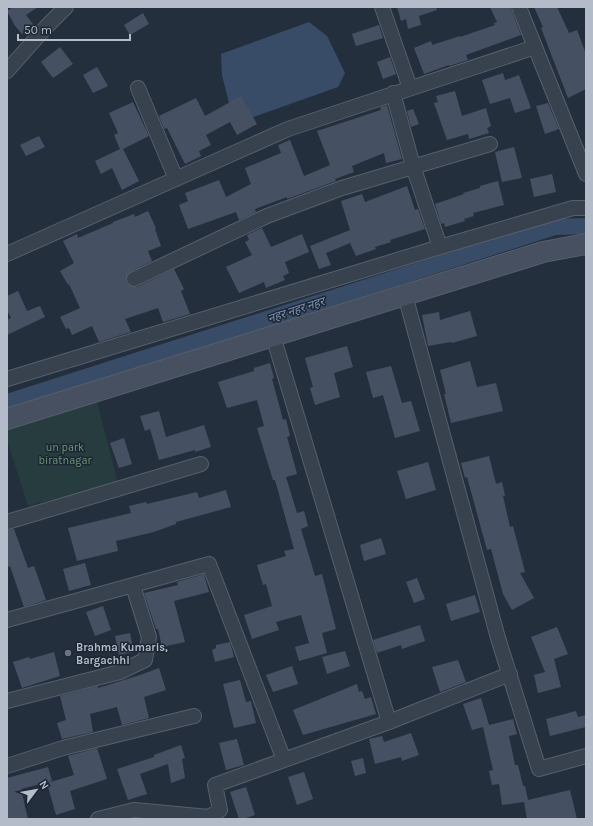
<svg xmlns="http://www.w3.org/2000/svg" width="593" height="826" viewBox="0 0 593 826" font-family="Karla,'Noto Sans Devanagari',sans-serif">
<rect width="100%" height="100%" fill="#242f3e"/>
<path fill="#263c3f" d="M97,402L118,483L28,506L7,440V427Z"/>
<path fill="#394c67" d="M309,22L327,36L345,73L338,87L245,120L231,111L222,75L221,54Z"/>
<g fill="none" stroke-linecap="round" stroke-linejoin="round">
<path stroke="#394c67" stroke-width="16" d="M7,402L555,227L586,226"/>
</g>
<path fill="#455162" d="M13,7H38L26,15L33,24L22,34L15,26L7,11Z
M397,7H436L437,10L419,16L421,25L408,29L406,19L401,21Z
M490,7H510L521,35L466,55L468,60L449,66V65L424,74L414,48L431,41L432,45L460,36V37L495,25L494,23L497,22Z
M534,7H557L569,33L577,30L586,54V89L568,98L541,28L543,27Z
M143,13L149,24L130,35L124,25Z
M379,25L383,38L356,46L352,34Z
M60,47L73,64L53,78L41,62Z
M390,57L396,74L383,79L377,62Z
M97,67L108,86L93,93L83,75Z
M503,73L505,80L519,75L531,108L515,113L510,98L490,104L482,80Z
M455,91L462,116L486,108L491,126L487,128L489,133L469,139L468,134L447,140L434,103L438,102L436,96Z
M241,96L257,124L237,135L230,122L206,135L211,145L199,151L201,156L185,164L167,128L164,129L159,116L196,98L205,116Z
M133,102L149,136L123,149L139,181L122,190L112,168L101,174L95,161L120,149L114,135L118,133L109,113Z
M548,103L559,129L545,134L536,106Z
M387,105L402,159L386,163L384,153L352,166L354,172L335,179L336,181L287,199V197L255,209L256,212L239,220L236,212L188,229L179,205L188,201L185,193L219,180L226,197L251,184L245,168L281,153L278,145L290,140L304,176L330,165L317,131L381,110L380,107Z
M413,109L419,124L411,127L407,111Z
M39,136L45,147L26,156L20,145Z
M514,147L522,178L502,182L495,152Z
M552,174L556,192L534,197L530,179Z
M498,181L504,205L473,213L474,216L464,219L465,221L445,227L444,223L441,224L435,204L464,194L463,193L480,188V186Z
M407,186L415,210L418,209L425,229L390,240L391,242L375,247L376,249L356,256L350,243L326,253L331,265L319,269L310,246L350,230L341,201L362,194L365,202Z
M148,211L156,228L155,229L161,246L148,251L152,261L130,272L126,278V282L130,286L137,287L174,269L184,289L181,291L190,314L163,322L158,308L125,319L131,332L99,342L92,326L72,335L69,328L66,329L60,317L80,308L69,284L68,285L60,271L74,263L63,241L77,234L78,238L113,223V222L134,214L135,217Z
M262,228L271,247L302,234L309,252L285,262L289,273L283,276L285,280L266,288L264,282L239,293L226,267L252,255L245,242L249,240L247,235Z
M18,291L27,311L40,306L45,317L7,335V320L11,318L7,310V296Z
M470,311L477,336L452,343L451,342L428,346L422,315L439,312L440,320Z
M347,346L353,367L334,373L340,397L315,405L310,388L313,387L305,358Z
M470,361L477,387L496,383L503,411L451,423L444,394H446L440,370Z
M270,363L274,378L272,379L277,397L283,420L286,419L290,436L287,437L297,474L286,477L297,513L304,511L308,526L301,529L315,576L322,574L336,629L322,633L327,653L299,661L295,647L309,643L301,615L276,622L279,630L252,639L244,615L272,606L266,584L263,585L257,565L286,556L284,551L294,549L275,480H273L257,428L264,426L257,400L227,408L218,382L254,371V368Z
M391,366L402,403L411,401L420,431L395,438L383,395L373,398L366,372Z
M159,411L166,437L204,425L211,447L195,452V450L159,460L150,429L145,431L140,416Z
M124,438L132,464L119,468L110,443Z
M489,456L496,484L502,482L505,496H503L510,527L513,526L525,572L520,573L534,598L512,610L503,594L491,549L487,550L467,477L465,478L461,463Z
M428,462L436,490L406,499L397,471Z
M226,490L231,507L176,522V524L154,532L116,541L118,551L77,561L68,528L131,513L129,506L146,502L147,504L197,492L199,498Z
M14,529L28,568L34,566L46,600L24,607L10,566L7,567V530Z
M381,538L386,554L364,561L360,545Z
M85,563L91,585L69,591L63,569Z
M204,574L209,592L174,601L185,642L162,647L158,629H156L144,593L178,585L177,582Z
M417,578L425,599L414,603L406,582Z
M475,595L480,612L451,621L446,604Z
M103,606L111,630L95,636L86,612Z
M420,625L425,641L402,649L401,645L377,653L373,640Z
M557,627L568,654L554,659L561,687L538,693L534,675L545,672L531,637Z
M130,633L134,652L119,655L115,636Z
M230,642L234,657L215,662L212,650L216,648V645Z
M345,651L350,666L327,674L322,657Z
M54,652L60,676L22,688L13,662L29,657L30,659Z
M458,660L466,682L440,692L432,667Z
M292,666L298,684L273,692L266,675Z
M159,668L166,690L144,697L149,718L122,725L117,707L90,714L93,732L62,739L57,723L66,720L60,696L98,686V688L140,675Z
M240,680L246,702L251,701L256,723L234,728L223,684Z
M357,684L359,692L362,691L365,699L371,697L376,714L303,735L293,710Z
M481,698L489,725L513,719L517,734L509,736L515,765H518L523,786H525L528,800L570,790L577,819H527L524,802L502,805L499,784L492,785L489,771L493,770L483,727L472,730L463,704Z
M576,711L578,717L586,715V727L550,736L546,719Z
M411,733L419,755L402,761L401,757L375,764L369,739L382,736L384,742Z
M237,739L244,765L226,770L219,743Z
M181,745L185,758L182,759L185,778L171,783L168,764L140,774L147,794L128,800L117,769L154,757V755Z
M97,748L107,779L70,791L75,809L56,815L47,783L74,775L68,756Z
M363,758L366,773L355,776L351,761Z
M48,767L52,781L21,789L28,819H7V778Z
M304,772L313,799L297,805L288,777Z
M246,787L255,815L243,819H239L230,792Z"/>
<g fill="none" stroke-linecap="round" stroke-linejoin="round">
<defs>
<path id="street" d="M382,7L410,88
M519,7L586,174
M7,71L47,26L66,7
M138,88L176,179
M393,93L413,166L440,247
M7,254L288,129L535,47
M134,279L267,216L342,188L490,144
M405,295L498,638L539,769L586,756
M273,336L389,722L510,674
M7,379L440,247L573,208H586
M7,522L201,464
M7,620L209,564L284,760
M7,701L120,672L145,660L149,637L133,586
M7,766L63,748L194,716
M98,819L134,810L209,817L220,810L215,785L389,722"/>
<path id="secondary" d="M7,419L543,252L586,244"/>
</defs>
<use href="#street" stroke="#565f6c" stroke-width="16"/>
<use href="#secondary" stroke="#565f6c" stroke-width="22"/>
<use href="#street" stroke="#38414e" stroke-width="14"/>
<use href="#secondary" stroke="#465061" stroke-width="20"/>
</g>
<circle fill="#6b7280" stroke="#1d2633" stroke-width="1.5" cx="68" cy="653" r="4"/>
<g text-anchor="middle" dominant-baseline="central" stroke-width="3" stroke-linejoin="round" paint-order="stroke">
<g font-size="11" fill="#6b9a76" stroke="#1d2633">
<text x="65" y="447">un park<tspan x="65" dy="13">biratnagar</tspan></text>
</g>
<g font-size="11" font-weight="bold" fill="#b4bcc9" stroke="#1d2633" text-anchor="start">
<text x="76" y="647">Brahma Kumaris,<tspan x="76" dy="13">Bargachhi</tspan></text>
</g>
<g font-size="12" font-style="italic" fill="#7c92b1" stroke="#1d2633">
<text transform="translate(296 310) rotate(-18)">नहर नहर नहर</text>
</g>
</g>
<rect width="593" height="826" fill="none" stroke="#b4bcc9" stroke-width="16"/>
<g transform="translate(36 790) rotate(58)" stroke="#1d2633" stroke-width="3" paint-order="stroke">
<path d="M0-3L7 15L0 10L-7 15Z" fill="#b4bcc9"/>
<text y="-6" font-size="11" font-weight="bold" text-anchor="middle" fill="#b4bcc9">N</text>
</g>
<path d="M18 34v6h112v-6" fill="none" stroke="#b4bcc9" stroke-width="2"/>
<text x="24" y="34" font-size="12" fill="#b4bcc9" stroke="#1d2633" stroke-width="3" paint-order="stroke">50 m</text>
</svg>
